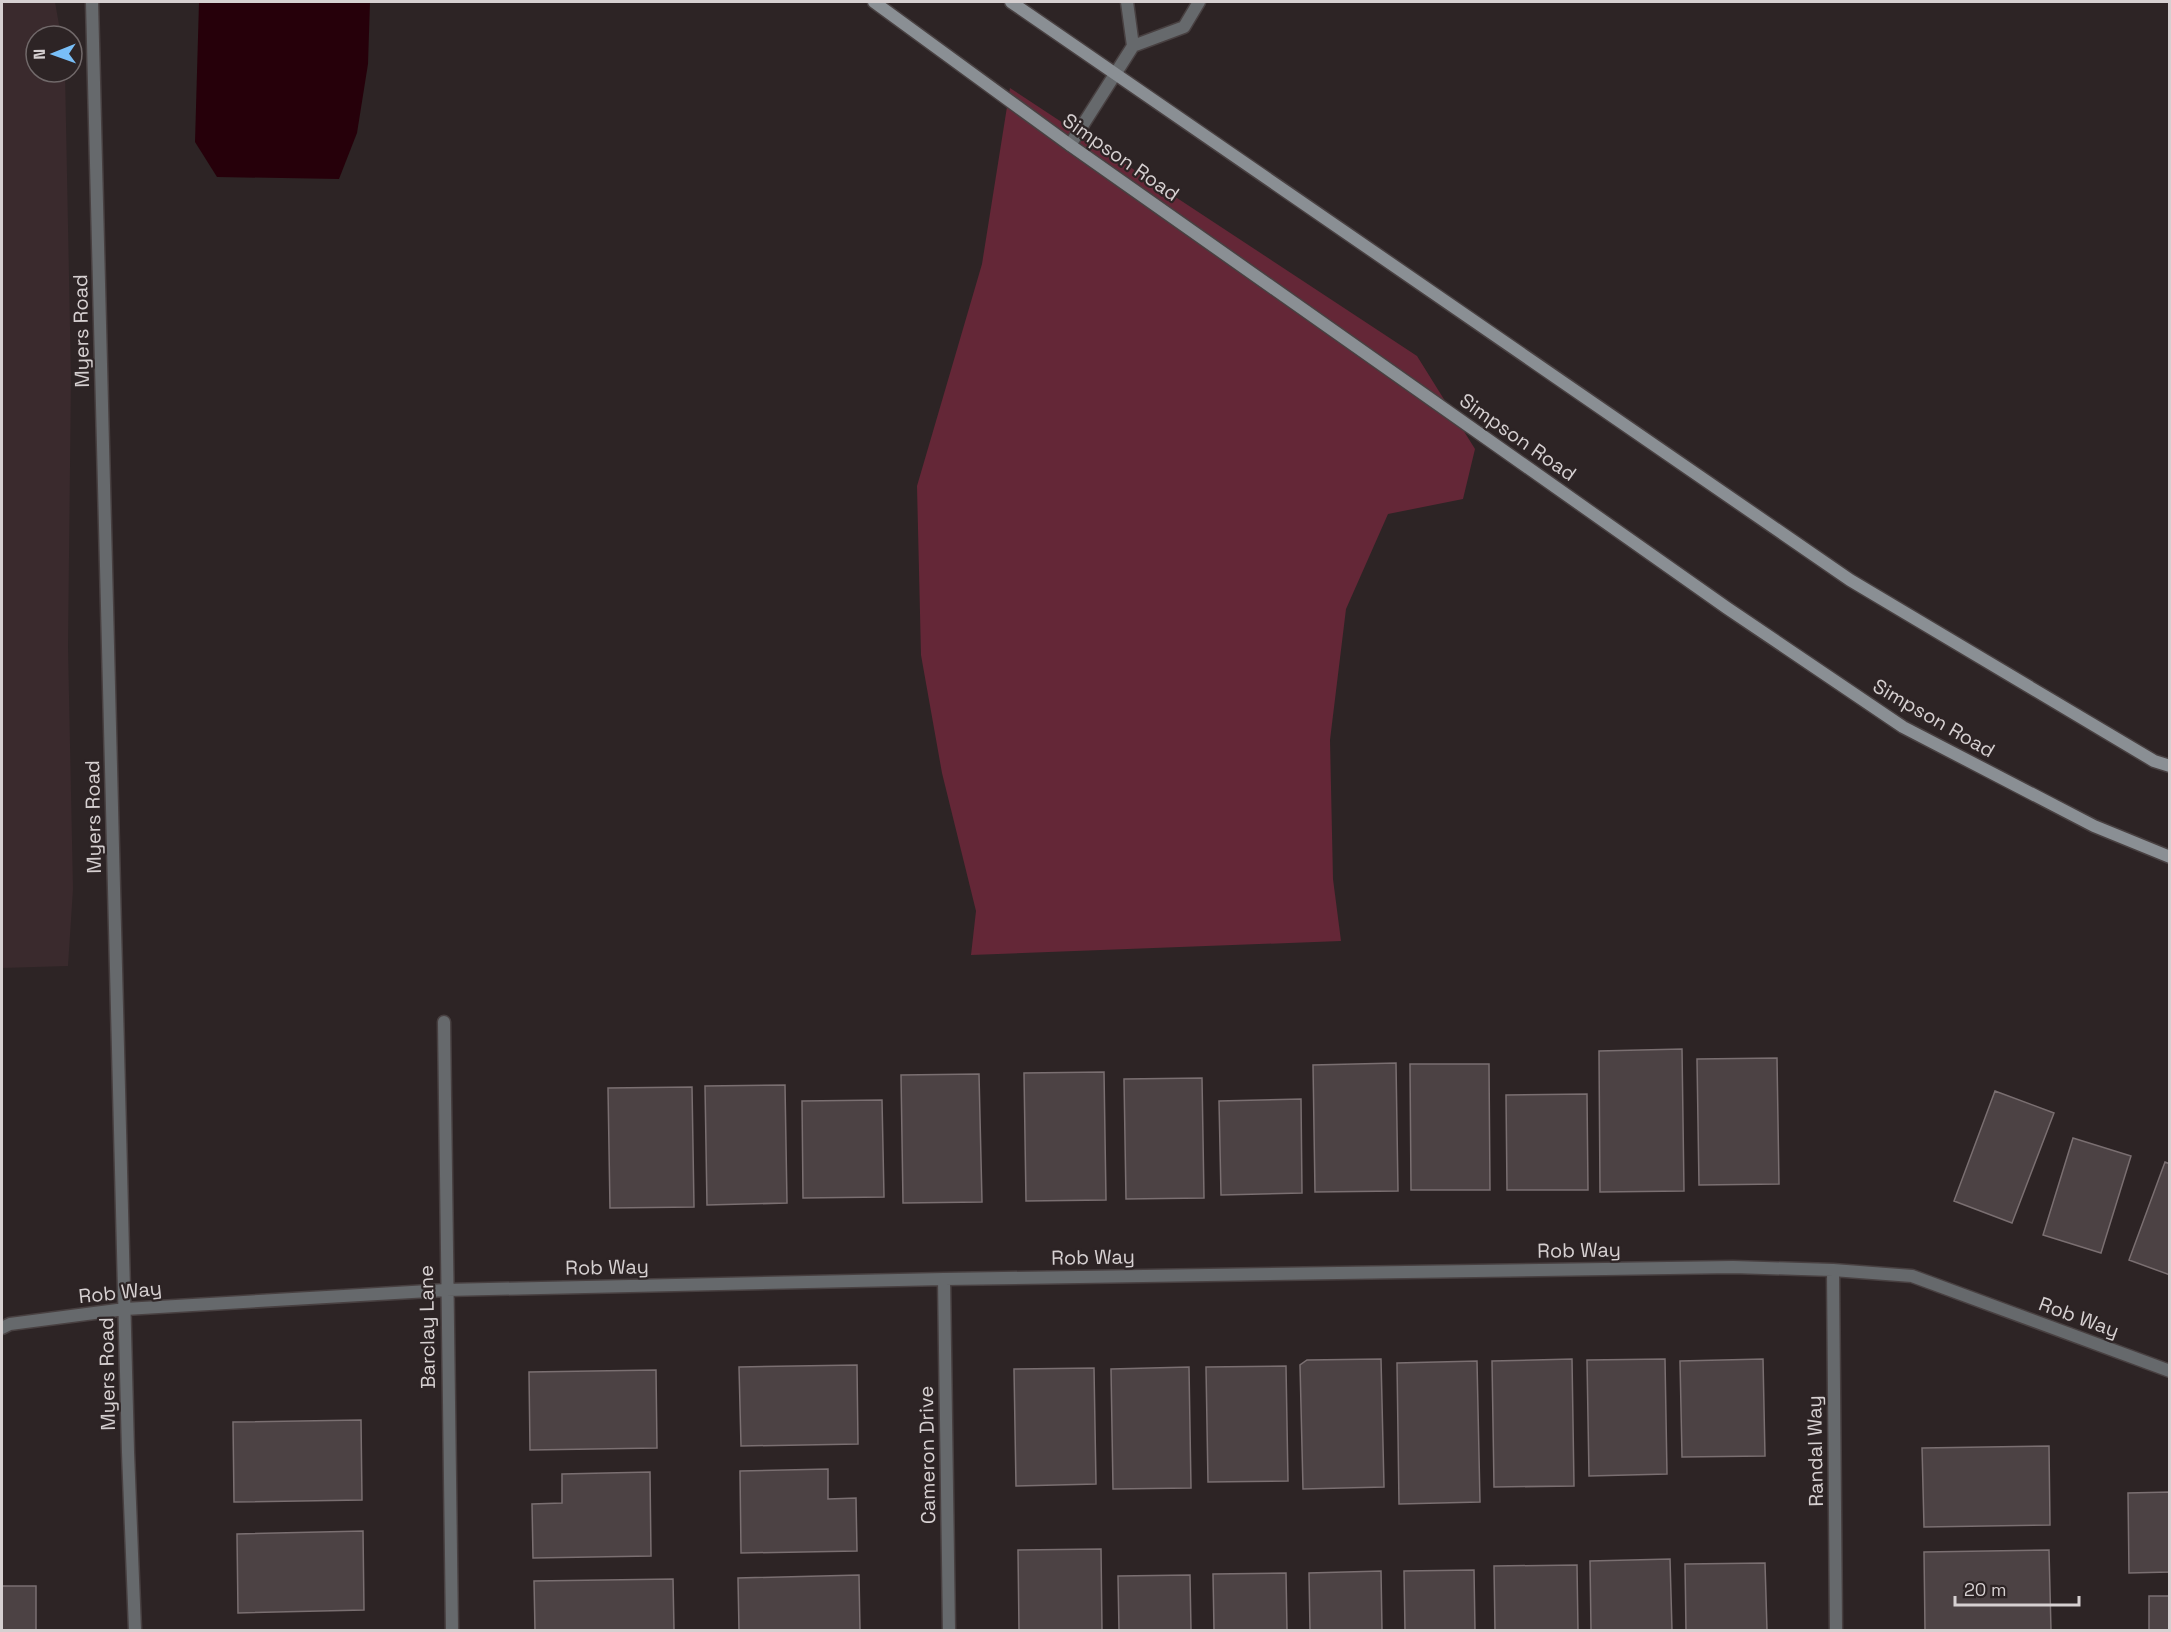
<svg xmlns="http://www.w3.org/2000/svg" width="2171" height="1632" viewBox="0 0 2171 1632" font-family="'Space Grotesk',sans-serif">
<rect width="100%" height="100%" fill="#2d2425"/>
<path fill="#3a2a2d" d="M2,2H55L61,36H36V72H65L71,378L68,647L73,889L68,966L2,968Z"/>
<path fill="#642737" d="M1010,88L1417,356L1475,449L1463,499L1388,514L1346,609L1330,740L1333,879L1341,941L971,955L976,911L942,773L921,655L917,486L982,264Z"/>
<path fill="#26000a" d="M199,2H370L368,64L357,133L339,179L217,177L195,142Z"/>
<path fill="#4c4244" stroke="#7a6f71" stroke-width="1.5" d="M1682,1049L1684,1191L1600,1192L1599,1051Z
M1777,1058L1779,1184L1699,1185L1697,1059Z
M1396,1063L1398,1191L1315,1192L1313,1065Z
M1410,1064H1489L1490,1190H1411Z
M1104,1072L1106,1200L1026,1201L1024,1073Z
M979,1074L982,1202L903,1203L901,1075Z
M1202,1078L1204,1198L1126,1199L1124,1079Z
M785,1085L787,1203L707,1205L705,1086Z
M692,1087L694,1207L610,1208L608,1088Z
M1995,1091L2054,1113L2012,1223L1954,1201Z
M1587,1094L1588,1190H1507L1506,1095Z
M1301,1099L1302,1193L1221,1195L1219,1101Z
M882,1100L884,1197L803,1198L802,1101Z
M2073,1138L2131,1156L2101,1253L2043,1235Z
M2165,1162L2170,1164V1275L2129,1260Z
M1381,1359L1384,1487L1303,1489L1300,1365L1307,1360Z
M1572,1359L1574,1486L1494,1487L1492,1361Z
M1665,1359L1667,1474L1589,1476L1587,1360Z
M1763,1359L1765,1456L1682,1457L1680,1361Z
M1477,1361L1480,1502L1399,1504L1397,1363Z
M857,1365L858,1444L741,1446L739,1367Z
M1286,1366L1288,1481L1208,1482L1206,1367Z
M1189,1367L1191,1488L1113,1489L1111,1369Z
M1094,1368L1096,1484L1016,1486L1014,1369Z
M656,1370L657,1448L530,1450L529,1372Z
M361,1420L362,1500L234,1502L233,1422Z
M2049,1446L2050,1525L1924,1527L1922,1448Z
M828,1469V1499L856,1498L857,1551L741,1553L740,1471Z
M650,1472L651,1556L533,1558L532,1504L562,1503V1474Z
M2170,1492V1572L2129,1573L2128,1493Z
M363,1531L364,1610L238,1613L237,1534Z
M1101,1549L1102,1630H1019L1018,1550Z
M2049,1550L2051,1630H1925L1924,1552Z
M1670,1559L1672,1630H1591L1590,1561Z
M1765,1563L1767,1630H1686L1685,1564Z
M1577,1565L1578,1630H1495L1494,1566Z
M1474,1570L1475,1630H1405L1404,1571Z
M1381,1571L1382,1630H1310L1309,1573Z
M1286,1573L1287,1630H1214L1213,1574Z
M859,1575L860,1630H739L738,1578Z
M1190,1575L1191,1630H1119L1118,1576Z
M673,1579L674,1630H535L534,1581Z
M2,1586H36V1630H2Z
M2149,1596H2170V1630H2149Z"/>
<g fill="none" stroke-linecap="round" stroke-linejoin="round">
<defs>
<path id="minor" d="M92,2L128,1452L135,1630
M1127,2L1133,46
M1070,145L1133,46L1184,27L1199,2
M444,1022L452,1630
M1833,1270L1836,1630
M944,1279L949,1630
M2,1328L10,1324L125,1309L446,1290L944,1279L1733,1267L1833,1270L1912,1276L2170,1371"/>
<path id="secondary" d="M874,2L1070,145L1727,608L1903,727L2094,826L2170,857
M1011,2L1850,580L2154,761L2170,766"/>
</defs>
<use href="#minor" stroke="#484041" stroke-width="15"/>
<use href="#secondary" stroke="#484041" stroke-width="15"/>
<use href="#minor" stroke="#66696c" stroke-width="12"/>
<use href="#secondary" stroke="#8a8f94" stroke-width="12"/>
</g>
<g text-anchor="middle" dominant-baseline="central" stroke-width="4.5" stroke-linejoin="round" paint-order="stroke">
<g font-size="20" fill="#d6d0d1" stroke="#2d2425">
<text transform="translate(1121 157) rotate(35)">Simpson Road</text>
<text transform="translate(81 331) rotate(-91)">Myers Road</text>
<text transform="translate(1518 437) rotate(35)">Simpson Road</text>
<text transform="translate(1934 718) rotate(30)">Simpson Road</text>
<text transform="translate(93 817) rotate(-91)">Myers Road</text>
<text transform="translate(1579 1250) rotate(-1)">Rob Way</text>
<text transform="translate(1093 1257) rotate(-1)">Rob Way</text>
<text transform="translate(607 1267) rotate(-1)">Rob Way</text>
<text transform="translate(120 1292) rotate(-6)">Rob Way</text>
<text transform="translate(2079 1317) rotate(20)">Rob Way</text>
<text transform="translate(427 1327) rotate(-91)">Barclay Lane</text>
<text transform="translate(107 1374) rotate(-91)">Myers Road</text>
<text transform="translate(1815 1451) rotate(-91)">Randal Way</text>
<text transform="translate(927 1455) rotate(-91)">Cameron Drive</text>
</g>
</g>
<rect width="2171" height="1632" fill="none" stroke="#d6d0d1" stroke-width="6"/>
<g transform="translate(54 54) rotate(269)"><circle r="28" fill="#2d2425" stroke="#71696a" stroke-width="1.5"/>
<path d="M0-4.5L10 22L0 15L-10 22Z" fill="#79bff8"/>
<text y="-9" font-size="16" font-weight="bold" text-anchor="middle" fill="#d6d0d1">N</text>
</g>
<path d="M1955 1596v9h124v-9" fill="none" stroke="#d6d0d1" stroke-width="3"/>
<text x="1964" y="1596" font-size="18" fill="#d6d0d1" stroke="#2d2425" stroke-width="4.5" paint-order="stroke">20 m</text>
</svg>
